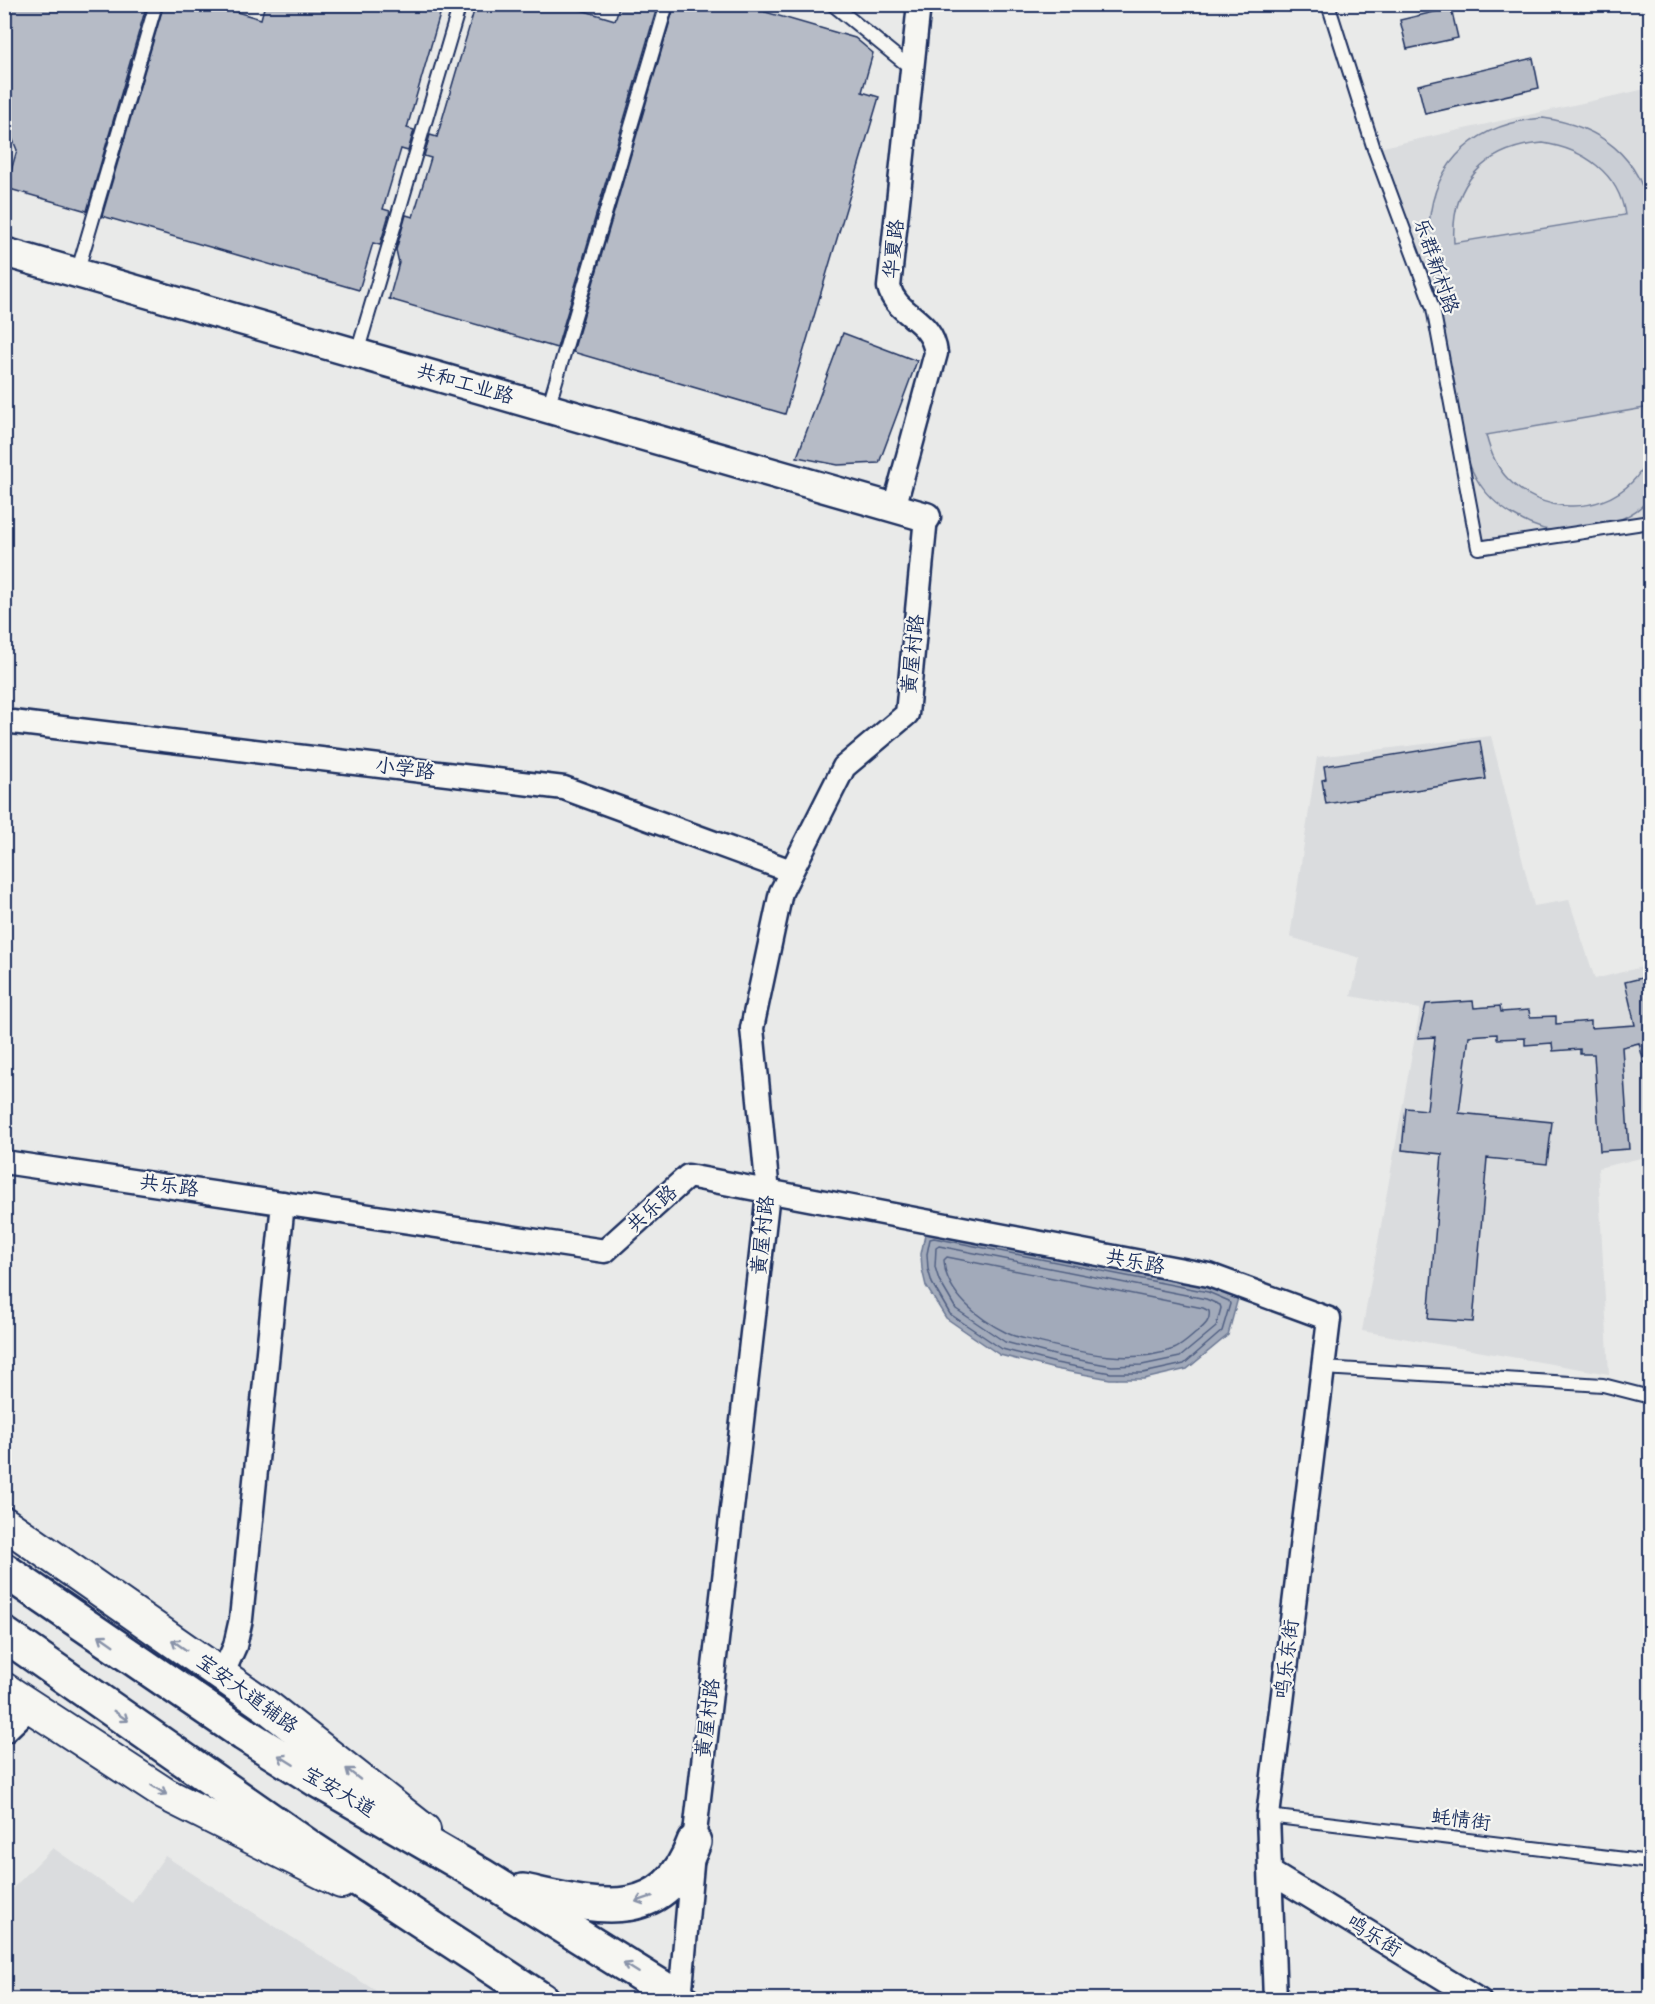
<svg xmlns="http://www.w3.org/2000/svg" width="1655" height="2004" viewBox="0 0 1655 2004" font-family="'Architects Daughter','LXGW WenKai TC',sans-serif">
<rect width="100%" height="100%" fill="#e9eae9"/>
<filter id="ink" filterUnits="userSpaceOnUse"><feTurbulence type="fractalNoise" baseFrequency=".0167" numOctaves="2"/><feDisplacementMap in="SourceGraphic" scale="12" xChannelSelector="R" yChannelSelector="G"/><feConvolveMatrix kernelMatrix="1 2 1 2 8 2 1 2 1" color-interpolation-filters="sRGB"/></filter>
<g filter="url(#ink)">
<path fill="#dadcde" d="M1650,88V522L1478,548L1433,308L1374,149Z
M1491,736L1534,906L1569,900L1595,979L1650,965V1156L1598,1168L1609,1374L1362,1331L1420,1009L1351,996L1360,958L1290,937L1317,757Z
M53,1848L132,1903L165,1856L387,1998L5,1999V1896Z"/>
<path fill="#caced5" stroke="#727e9a" stroke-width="1.5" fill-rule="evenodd" d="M1543,118C1600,126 1641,156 1650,215V407L1486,435C1490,451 1496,467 1508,479C1540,513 1598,516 1632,482C1640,474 1645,465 1650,456V498C1635,516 1613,524 1590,528C1583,529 1575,532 1567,532C1532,532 1493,508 1476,478C1469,466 1465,453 1461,440L1429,246C1425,170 1468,124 1543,118ZM1543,143C1583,149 1619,173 1625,215L1454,243C1450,184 1485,147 1543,143Z"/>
<path fill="#a2aaba" stroke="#6c7995" stroke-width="1.5" d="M926,1230L1210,1286L1238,1298L1228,1335L1187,1369L1144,1379H1110L1055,1369L1000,1355L946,1318L926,1286L922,1269L921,1254Z"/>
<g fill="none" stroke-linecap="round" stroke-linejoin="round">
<path stroke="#516083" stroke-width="1.5" d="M934,1238L1208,1292L1229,1301L1230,1304L1222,1331L1184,1364L1143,1373H1111L1056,1363L1002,1349L950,1314L932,1283L928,1269L927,1254L930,1239Z
M939,1246L1206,1299L1220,1305L1221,1308L1216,1327L1180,1357L1142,1365L1112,1366L1058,1356L1005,1342L956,1309L939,1280L935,1267L936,1248Z
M947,1257L1203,1308L1209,1311C1211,1321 1204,1326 1196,1333C1190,1338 1182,1346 1174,1349C1130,1365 1083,1353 1038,1342C1028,1339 1017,1338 1007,1333C980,1320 945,1293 944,1260Z"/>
</g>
<path fill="#b6bbc6" stroke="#1b2f5e" stroke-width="1.5" d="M13,4H147L87,211L6,188L17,150L12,138L4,136V32Z
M164,4H209L261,19L265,4H443L407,128L414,130L408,151L401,149L383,209L390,211L380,245L373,243L359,290L102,216Z
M476,4H561L615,20L620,4H658L557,348L389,299L399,263L396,250L406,215L413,217L431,158L424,156L430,135L437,137Z
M675,4H738L855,38L873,53L862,92L879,97L785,414L573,352Z
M1451,8L1458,38L1407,49L1400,20Z
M1533,58L1539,88L1425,114L1418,85Z
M843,333L917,361L879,463L838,465L797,457Z
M1480,741L1486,779L1326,804L1322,780L1326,779L1324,766Z
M1650,976V1062L1644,1063L1639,1043L1622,1047L1629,1149L1600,1151L1594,1054H1580V1049L1553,1051L1552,1043L1525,1045V1038L1497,1039V1034L1469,1036L1459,1113L1552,1122L1547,1164L1487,1158L1473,1322L1428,1319L1442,1154L1402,1150L1406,1108L1427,1110L1435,1037L1418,1038L1426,1004L1473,1001L1474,1008L1500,1006L1501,1012L1529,1010L1530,1017L1556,1016V1024L1591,1021V1028L1635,1025L1625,982Z"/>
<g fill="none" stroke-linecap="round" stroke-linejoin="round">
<defs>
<path id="service" d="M832,4L912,69
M1328,4L1374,149L1433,308L1478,548L1650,522
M77,273L156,4
M357,353L460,4
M548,408L667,4
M1323,1368L1603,1385L1650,1397
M1268,1816L1650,1862"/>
<path id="minor" d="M894,508L936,353C932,318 896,316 889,287L919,4
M4,721L564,788L791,871
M4,1162L605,1251L688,1176L1209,1275L1329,1319L1268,1816L1275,2000
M222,1675L235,1646L241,1619L283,1203
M1270,1872L1479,2000
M680,1999L694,1842L768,1193L752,1028L781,892L844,767L907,714L926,517"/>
<path id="tertiary" d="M4,252L926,517
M4,1728L28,1705"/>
<path id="secondary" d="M4,1523L269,1708L424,1830
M4,1689L165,1794L341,1882"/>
<path id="primary" d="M4,1570L244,1734L317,1780L481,1875L682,2000
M4,1634L312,1849L542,2000
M523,1891C593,1906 663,1928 694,1842"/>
</defs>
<use href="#service" stroke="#1b2f5e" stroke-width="16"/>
<use href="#minor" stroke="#1b2f5e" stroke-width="27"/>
<use href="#tertiary" stroke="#1b2f5e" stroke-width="33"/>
<use href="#secondary" stroke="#1b2f5e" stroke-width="36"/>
<use href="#primary" stroke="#1b2f5e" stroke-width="38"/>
<use href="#service" stroke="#f6f6f2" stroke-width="12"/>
<use href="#minor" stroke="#f6f6f2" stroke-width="22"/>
<use href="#tertiary" stroke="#f6f6f2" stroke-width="28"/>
<use href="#secondary" stroke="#f6f6f2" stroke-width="32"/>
<use href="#primary" stroke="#f6f6f2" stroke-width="33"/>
</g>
<defs><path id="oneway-shaft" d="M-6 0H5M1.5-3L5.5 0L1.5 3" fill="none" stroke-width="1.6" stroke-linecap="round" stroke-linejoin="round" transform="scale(1.5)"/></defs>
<g stroke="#8892a8">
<use href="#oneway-shaft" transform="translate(106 1640) rotate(-145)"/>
<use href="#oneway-shaft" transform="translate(179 1645) rotate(-145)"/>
<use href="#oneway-shaft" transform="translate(121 1716) rotate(35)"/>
<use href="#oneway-shaft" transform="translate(286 1760) rotate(-148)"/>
<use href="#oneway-shaft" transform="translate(353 1774) rotate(-142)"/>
<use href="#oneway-shaft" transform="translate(159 1790) rotate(32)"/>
<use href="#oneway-shaft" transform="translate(644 1899) rotate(161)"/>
<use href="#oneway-shaft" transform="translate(631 1968) rotate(-148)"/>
</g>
</g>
<g text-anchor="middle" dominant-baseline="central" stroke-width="4.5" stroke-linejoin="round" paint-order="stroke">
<g font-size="20" fill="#1b2f5e" stroke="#f6f6f2">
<text transform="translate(894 249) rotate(-84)">华夏路</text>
<text transform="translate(1436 266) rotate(71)">乐群新村路</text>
<text transform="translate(465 384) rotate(16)">共和工业路</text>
<text transform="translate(913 654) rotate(-84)">黄屋村路</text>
<text transform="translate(405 769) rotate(7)">小学路</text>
<text transform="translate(169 1186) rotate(8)">共乐路</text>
<text transform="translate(652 1209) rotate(-42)">共乐路</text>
<text transform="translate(763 1235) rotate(-84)">黄屋村路</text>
<text transform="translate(1135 1262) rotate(11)">共乐路</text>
<text transform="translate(1287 1659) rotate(-83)">鸣乐东街</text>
<text transform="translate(247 1694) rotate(36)">宝安大道辅路</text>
<text transform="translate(708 1718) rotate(-83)">黄屋村路</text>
<text transform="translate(339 1792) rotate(30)">宝安大道</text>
<text transform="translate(1461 1820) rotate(7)">蚝情街</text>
<text transform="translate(1374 1936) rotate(32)">鸣乐街</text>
</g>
</g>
<rect width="1655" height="2004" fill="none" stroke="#f6f6f2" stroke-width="24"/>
<rect x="12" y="12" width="1631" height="1980" fill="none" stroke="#1b2f5e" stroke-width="2" filter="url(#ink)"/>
</svg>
